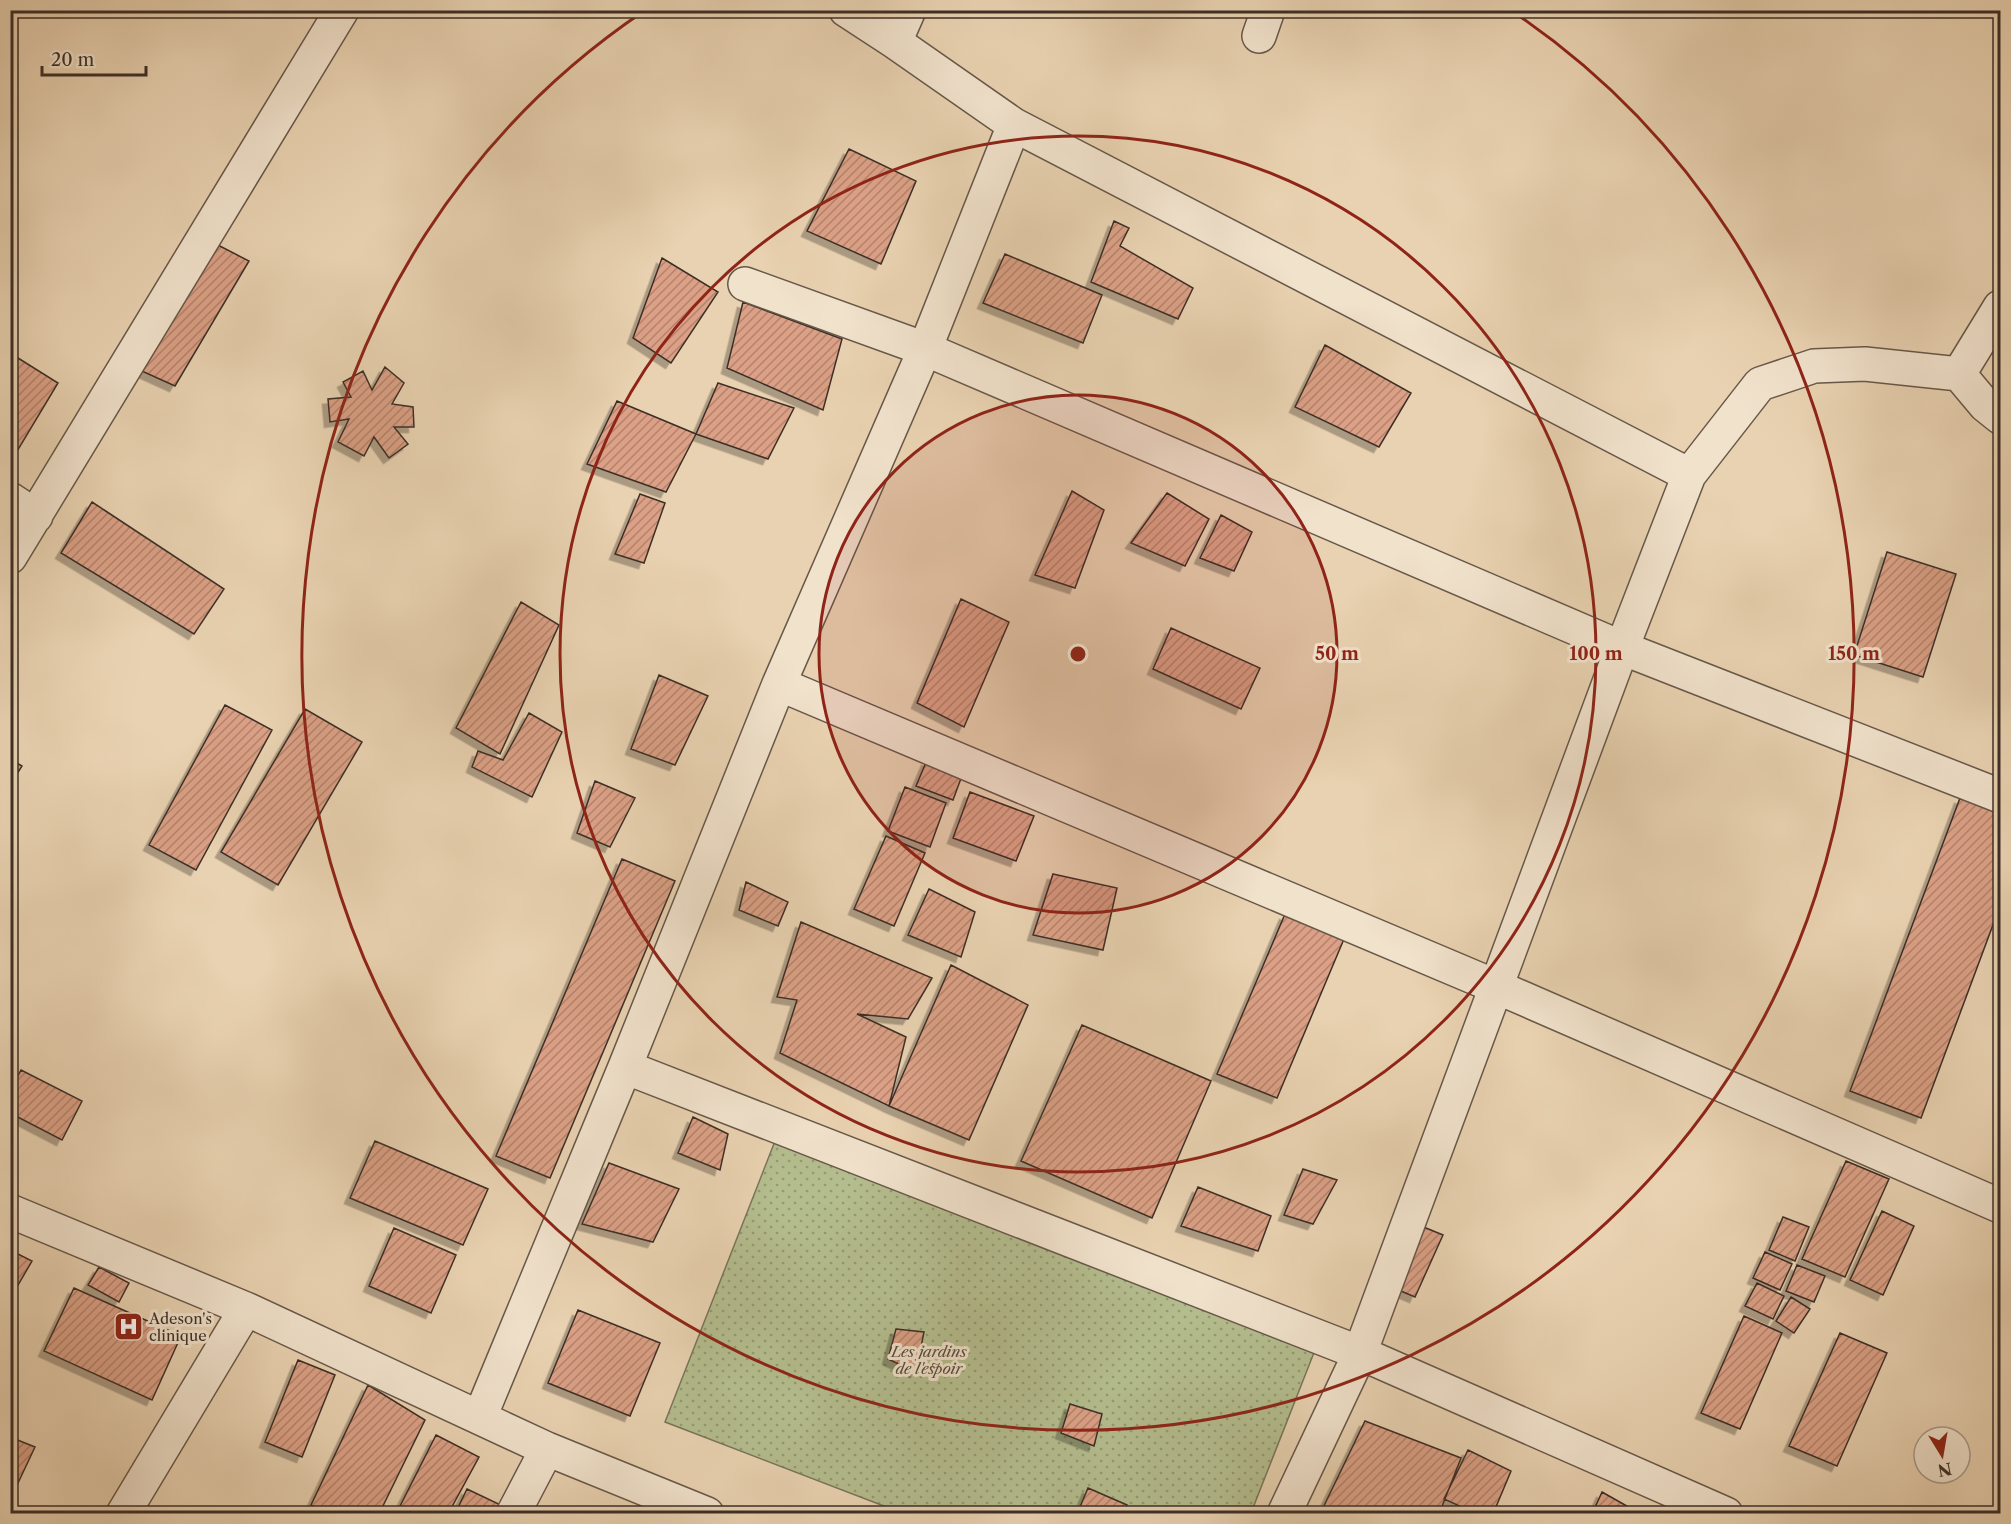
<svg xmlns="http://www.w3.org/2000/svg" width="2011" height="1524" viewBox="0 0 2011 1524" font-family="'Libre Caslon Text',serif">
<defs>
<pattern id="garden-dots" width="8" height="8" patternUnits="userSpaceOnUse" patternTransform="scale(1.5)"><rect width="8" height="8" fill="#b4bd8e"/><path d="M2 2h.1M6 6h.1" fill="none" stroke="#949a74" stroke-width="1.8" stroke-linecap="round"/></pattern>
<pattern id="building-hatch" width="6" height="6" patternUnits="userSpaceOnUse" patternTransform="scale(1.5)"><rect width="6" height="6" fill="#dba085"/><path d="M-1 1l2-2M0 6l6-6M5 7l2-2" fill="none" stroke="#b3836d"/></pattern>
<filter id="shadow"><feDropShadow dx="-5.5" dy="5.5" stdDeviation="0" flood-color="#0004"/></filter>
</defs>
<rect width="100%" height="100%" fill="#e9d2b1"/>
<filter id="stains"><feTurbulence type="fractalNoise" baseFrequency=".00333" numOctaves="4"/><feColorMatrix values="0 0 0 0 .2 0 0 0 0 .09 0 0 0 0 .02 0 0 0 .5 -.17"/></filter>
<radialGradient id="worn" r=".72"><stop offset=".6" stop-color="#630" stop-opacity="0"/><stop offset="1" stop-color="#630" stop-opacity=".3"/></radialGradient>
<path fill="url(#garden-dots)" stroke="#78765b" stroke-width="1.5" d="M777,1136L1317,1345L1251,1513H902L665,1422Z"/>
<path fill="url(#building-hatch)" stroke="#3d2f28" stroke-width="1.5" filter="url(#shadow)" d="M849,149L916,181L881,264L807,231Z
M1114,221L1129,228L1120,246L1193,288L1178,319L1091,282Z
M212,242L249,261L175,386L135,368Z
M1005,254L1102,295L1083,343L983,303Z
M662,258L718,292L671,363L633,338Z
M743,302L842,339L823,410L727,368Z
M1325,345L1411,393L1379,447L1295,407Z
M10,353L58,383L13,458L10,456Z
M385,367L404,383L392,404L413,407L414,427H394L408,444L389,458L374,437L364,456L338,442L349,419L330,422L328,399L351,397L343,382L363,371L372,390Z
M718,383L794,408L768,459L696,434Z
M617,401L696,434L666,492L587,464Z
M1072,491L1104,510L1075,588L1035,575Z
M1167,493L1209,519L1185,566L1131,543Z
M640,494L665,503L644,563L615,554Z
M92,502L224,589L194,634L61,553Z
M1221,515L1252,532L1234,571L1200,558Z
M1887,552L1956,574L1923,677L1854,655Z
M961,599L1009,622L964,727L917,703Z
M521,602L559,625L500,754L456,728Z
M1171,628L1260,668L1241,709L1153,669Z
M659,675L708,696L675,765L631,749Z
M225,705L272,730L196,870L149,845Z
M305,709L362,742L278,885L221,852Z
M529,713L562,732L532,797L472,767L478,751L503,760Z
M10,759L22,766L10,785Z
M927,760L963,773L953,800L916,786Z
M595,781L635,798L610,847L577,833Z
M905,787L946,803L930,847L888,831Z
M970,792L1034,816L1016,861L953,838Z
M1960,798L2000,813V906L1921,1118L1850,1091Z
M886,836L925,853L894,926L854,909Z
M622,859L675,881L550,1178L496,1156Z
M1053,874L1117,888L1103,950L1033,935Z
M746,882L788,902L778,926L739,910Z
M929,889L975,912L961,957L908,935Z
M1285,914L1344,939L1277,1098L1217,1074Z
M801,922L932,978L908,1019L857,1014L906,1037L889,1106L780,1053L797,1000L777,997Z
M951,965L1028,1005L969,1140L889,1106Z
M1082,1025L1211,1081L1152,1218L1021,1161Z
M21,1070L82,1101L62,1140L10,1113V1091Z
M693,1117L728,1134L720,1170L678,1153Z
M375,1141L488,1189L463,1245L350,1198Z
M1846,1161L1889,1179L1845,1277L1802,1259Z
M609,1163L679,1189L653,1242L582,1224Z
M1303,1169L1337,1180L1313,1224L1284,1215Z
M1198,1187L1271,1216L1258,1251L1181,1226Z
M1882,1211L1914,1226L1883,1295L1850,1280Z
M1783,1217L1809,1227L1795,1261L1769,1250Z
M1421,1226L1443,1235L1415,1297L1396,1289Z
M394,1228L456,1255L431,1313L369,1286Z
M10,1250L32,1261L10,1299Z
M1765,1252L1792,1264L1780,1290L1753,1278Z
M1797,1265L1825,1276L1814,1302L1786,1291Z
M99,1267L129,1283L119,1302L88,1285Z
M1757,1283L1784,1296L1773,1319L1745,1306Z
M74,1288L181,1336L152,1400L44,1351Z
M1791,1297L1810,1309L1794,1333L1776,1321Z
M578,1310L660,1343L630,1416L548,1383Z
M1744,1316L1782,1333L1740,1429L1701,1413Z
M896,1329L924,1332L916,1372L888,1359Z
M1840,1333L1887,1353L1837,1466L1789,1446Z
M298,1360L335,1375L302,1457L265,1442Z
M368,1385L425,1420L379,1514H327L311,1505Z
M1070,1404L1102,1414L1094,1446L1061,1433Z
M1365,1421L1461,1458L1439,1514H1320Z
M436,1435L479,1457L448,1514H396Z
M10,1437L35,1447L10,1500Z
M1468,1450L1511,1471L1493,1514H1477L1444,1499Z
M1088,1488L1127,1505L1123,1514H1077Z
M467,1489L505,1507L502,1514H455Z
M1602,1492L1641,1514H1592Z"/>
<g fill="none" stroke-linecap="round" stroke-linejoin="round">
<defs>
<path id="minor" d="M846,10L895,42L1014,125L1689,475L1760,384L1814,366L1865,364L1959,374L1985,405L2000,417
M1259,36L1268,10
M895,42L909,10
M745,284L925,349L1622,648L2000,796
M1959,374L2000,307
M10,499L36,516
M10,557L342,10
M779,684L1497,987L2000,1206
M625,1067L1360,1353L1726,1514
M10,1211L246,1309L547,1449L707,1514
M480,1417L625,1067L779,684L925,349L1014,125
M123,1514L246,1309
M513,1514L547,1449
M1284,1514L1360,1353L1622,648L1689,475"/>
</defs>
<use href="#minor" stroke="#68584a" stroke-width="36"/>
<use href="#minor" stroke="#f1e2cc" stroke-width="33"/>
</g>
<circle cx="1078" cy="654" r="259" fill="#8f2418" fill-opacity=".12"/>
<g fill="none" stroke="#8f2418" stroke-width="3">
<circle cx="1078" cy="654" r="259"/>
<circle cx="1078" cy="654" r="518"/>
<path d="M1512 11A776 776 0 1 1 644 11"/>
</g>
<defs>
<symbol id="hospital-square" viewBox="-11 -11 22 22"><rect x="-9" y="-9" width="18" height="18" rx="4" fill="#8f2418" stroke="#f1e2cc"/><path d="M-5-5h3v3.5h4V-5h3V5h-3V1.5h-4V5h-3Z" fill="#fff"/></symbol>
</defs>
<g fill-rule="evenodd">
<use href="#hospital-square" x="112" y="1310" width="33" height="33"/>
</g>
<g text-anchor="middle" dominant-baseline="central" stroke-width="6" stroke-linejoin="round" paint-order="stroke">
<g font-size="15" fill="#3d2f28" stroke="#f1e2cc" text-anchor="start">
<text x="149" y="1318">Adeson's<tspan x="149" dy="17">clinique</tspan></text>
</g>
<g font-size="15" font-style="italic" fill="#554b3c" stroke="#f1e2cc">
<text x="929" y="1351">Les jardins<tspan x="929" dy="17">de l'espoir</tspan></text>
</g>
</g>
<circle cx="1078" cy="654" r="9" fill="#8f2418" stroke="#f1e2cc" stroke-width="3"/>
<g font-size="18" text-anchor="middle" font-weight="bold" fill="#8f2418" stroke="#f1e2cc" stroke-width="6" stroke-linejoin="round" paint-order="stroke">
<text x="1337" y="660">50 m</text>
<text x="1596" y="660">100 m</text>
<text x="1854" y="660">150 m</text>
</g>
<rect width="2011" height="1524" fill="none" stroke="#e9d2b1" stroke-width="36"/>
<rect x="12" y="12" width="1987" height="1500" fill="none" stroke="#3d2f28" stroke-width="3"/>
<rect x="18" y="18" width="1975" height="1488" fill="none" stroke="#3d2f28" stroke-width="1.5"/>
<g transform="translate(1942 1455) rotate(169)"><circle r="28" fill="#f1e2cc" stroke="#a99a8a" stroke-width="1.5"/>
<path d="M0-4.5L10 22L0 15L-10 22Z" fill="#8f2418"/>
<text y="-9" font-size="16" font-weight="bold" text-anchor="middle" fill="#3d2f28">N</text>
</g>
<path d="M42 66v9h104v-9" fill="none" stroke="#3d2f28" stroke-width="3"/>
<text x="51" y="66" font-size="18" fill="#3d2f28" stroke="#f1e2cc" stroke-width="4.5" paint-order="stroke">20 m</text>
<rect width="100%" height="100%" filter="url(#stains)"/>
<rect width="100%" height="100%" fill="url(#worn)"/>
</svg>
